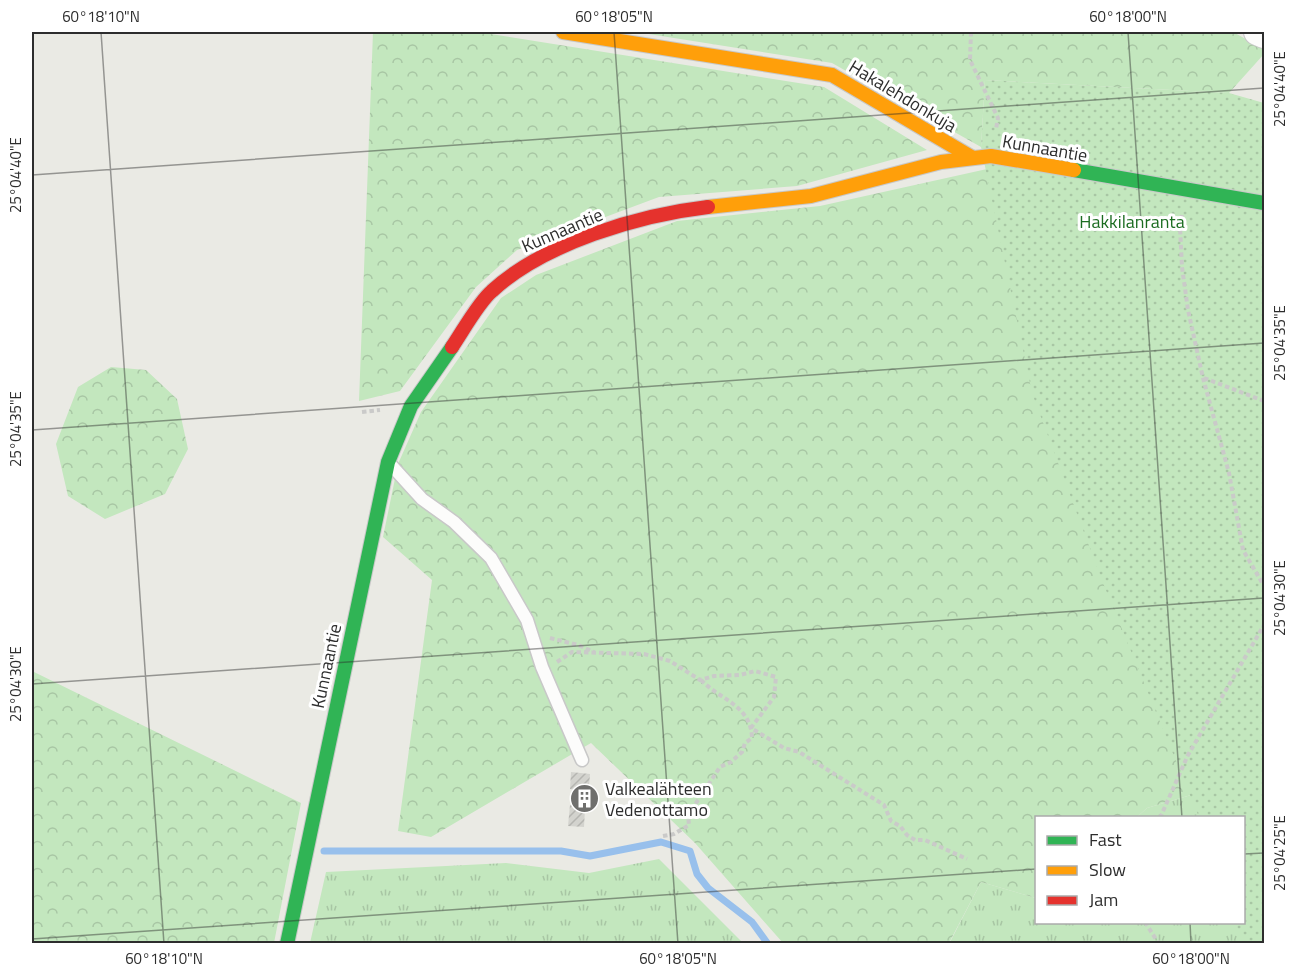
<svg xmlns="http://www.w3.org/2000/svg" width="1296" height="975" viewBox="0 0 1296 975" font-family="'Titillium Web',sans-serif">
<defs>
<pattern id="grass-tufts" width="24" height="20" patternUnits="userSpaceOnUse" patternTransform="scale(1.5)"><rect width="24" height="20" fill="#c3e7be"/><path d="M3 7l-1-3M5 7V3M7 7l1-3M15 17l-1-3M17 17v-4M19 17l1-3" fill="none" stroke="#a8c6a4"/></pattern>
<pattern id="forest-crowns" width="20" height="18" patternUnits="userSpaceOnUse" patternTransform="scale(1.5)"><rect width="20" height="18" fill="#c3e7be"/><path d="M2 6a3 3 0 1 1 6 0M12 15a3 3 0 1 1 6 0" fill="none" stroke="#a8c6a4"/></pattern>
<pattern id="park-dots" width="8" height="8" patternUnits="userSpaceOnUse" patternTransform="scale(1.5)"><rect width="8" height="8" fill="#c3e7be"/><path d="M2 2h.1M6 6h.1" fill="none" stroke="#a8c6a4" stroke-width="1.8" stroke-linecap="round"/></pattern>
<pattern id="building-hatch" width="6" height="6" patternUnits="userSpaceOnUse" patternTransform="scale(1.5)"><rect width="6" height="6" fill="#d3d3ce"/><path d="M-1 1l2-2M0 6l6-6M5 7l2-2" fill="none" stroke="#b5b5b1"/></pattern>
</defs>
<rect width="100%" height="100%" fill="#eaeae4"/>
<path fill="url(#grass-tufts)" d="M1191,795L1264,816V943L949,944L981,882L1036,898V922H1244V818L1137,817L1147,808Z
M659,859L743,943H310L326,872L506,863L589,873Z"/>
<path fill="url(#forest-crowns)" d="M373,32H478L824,87L927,150L797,186L659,197L517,250L476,287L400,391L359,401Z
M636,32H1233L1264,49V54L1229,93L985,80L981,147L832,63Z
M987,169L1264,816L1191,795L1147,808L1137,817L1036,818V898L981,882L949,943H783L695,843L591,743L431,837L398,831L432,580L383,537L398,464L421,412L501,298L536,275L677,221L820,206Z
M111,367L146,370L177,399L188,449L165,494L105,519L68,496L56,444L78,387Z
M32,671L301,803L274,943H32Z"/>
<path fill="url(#park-dots)" d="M985,80L1229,93L1264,103V943H1243L1235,923L1244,922V818L1199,817L1101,578L1032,393L981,147Z"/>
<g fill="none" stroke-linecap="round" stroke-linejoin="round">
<path stroke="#98c0ec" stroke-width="7" d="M324,851H561L590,856L661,842L690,851L697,874L708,888L752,922L768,944"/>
</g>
<path fill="url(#building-hatch)" d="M571,772L590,774L589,787H594L592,810L585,809L584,827L568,826L570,805L575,806L576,790L570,789Z"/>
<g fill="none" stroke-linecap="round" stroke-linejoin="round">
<defs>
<path id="lane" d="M391,465L422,499L454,522L491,558L527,620L542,667L582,760"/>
<path id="street" d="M1257,32L1264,35"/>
<path id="fast" d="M1074,170L1264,203
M287,944L388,462L411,406L452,347"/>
<path id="slow" d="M563,32L832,75L973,158
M708,207L811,196L941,162L991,156L1074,170"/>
<path id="jam" d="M452,347C463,331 478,303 492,291C544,243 639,215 708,207"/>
</defs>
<use href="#lane" stroke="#c8c8c8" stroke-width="15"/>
<use href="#street" stroke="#c8c8c8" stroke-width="28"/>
<use href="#fast" stroke="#c8c8c8" stroke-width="16"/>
<use href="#slow" stroke="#c8c8c8" stroke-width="16"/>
<use href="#jam" stroke="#c8c8c8" stroke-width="16"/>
<path stroke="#cacac9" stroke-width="4" stroke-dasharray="4.5 3" stroke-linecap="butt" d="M971,32L970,60L998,118L996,129
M1182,215L1180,227L1182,267L1188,310L1203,378L1229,473L1243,550L1264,586
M1204,378L1264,401
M362,412L380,410
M550,638L578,645L594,652
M557,662L572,652L644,654L670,661L700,680L714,676L740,675L755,671L776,677L774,697L751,728L784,748L799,752L884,805L891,821L900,826L907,835L915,840H925L967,859
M1160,818L1188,755L1264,625
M663,836L674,834L689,825L688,815L720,767L731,762L742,752L745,743L752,738C751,705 720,700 701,680
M1145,922L1159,944"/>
<use href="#lane" stroke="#fcfcfb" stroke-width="12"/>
<use href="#street" stroke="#fcfcfb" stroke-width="26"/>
<use href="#fast" stroke="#30b455" stroke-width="14"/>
<use href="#slow" stroke="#ff9f0a" stroke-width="14"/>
<use href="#jam" stroke="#e5322d" stroke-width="14"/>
</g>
<path fill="none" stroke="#2d2d2d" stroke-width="1.5" stroke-opacity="0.45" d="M101,32L164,944M614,32L678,944M1128,32L1182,818M32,175L1264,88M32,430L1264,343M32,684L1264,598M1244,854L1264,853M1190,922L1191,944M32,939L1036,869"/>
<defs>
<symbol id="building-disc" viewBox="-11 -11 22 22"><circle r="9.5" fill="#6f6f6d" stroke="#fff"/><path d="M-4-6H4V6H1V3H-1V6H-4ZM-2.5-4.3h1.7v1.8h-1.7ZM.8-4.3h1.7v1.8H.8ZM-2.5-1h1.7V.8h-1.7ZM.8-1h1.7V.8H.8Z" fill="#fff"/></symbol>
</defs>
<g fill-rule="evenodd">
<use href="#building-disc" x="568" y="782" width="33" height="33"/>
</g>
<g text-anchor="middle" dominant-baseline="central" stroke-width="6" stroke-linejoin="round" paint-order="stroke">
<g font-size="18" fill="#2d2d2d" stroke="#fff">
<text transform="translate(903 96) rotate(31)">Hakalehdonkuja</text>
<text transform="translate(1045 148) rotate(10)">Kunnaantie</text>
<text transform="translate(562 230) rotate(-23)">Kunnaantie</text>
<text transform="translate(326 666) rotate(-78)">Kunnaantie</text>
</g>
<g font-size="18" fill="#1b6c20" stroke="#fff">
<text x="1132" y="221">Hakkilanranta</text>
</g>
<g font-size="18" fill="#2d2d2d" stroke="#fff" text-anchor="start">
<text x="605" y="788">Valkealähteen<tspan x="605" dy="21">Vedenottamo</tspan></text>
</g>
</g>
<rect width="1296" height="975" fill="none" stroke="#ffffff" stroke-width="66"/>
<rect x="1035" y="816" width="210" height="108" fill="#ffffff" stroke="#ababab" stroke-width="1.5"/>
<rect x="1047" y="836" width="30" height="9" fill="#30b455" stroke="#ababab" stroke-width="1.5"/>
<text x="1089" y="846" font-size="18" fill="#2d2d2d">Fast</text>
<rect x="1047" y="866" width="30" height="9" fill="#ff9f0a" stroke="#ababab" stroke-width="1.5"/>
<text x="1089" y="876" font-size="18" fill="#2d2d2d">Slow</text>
<rect x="1047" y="896" width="30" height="9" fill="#e5322d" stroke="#ababab" stroke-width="1.5"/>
<text x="1089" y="906" font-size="18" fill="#2d2d2d">Jam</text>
<rect x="33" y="33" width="1230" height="909" fill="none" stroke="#2d2d2d" stroke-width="2"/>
<g font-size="15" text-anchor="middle" fill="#2d2d2d">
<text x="101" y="22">60°18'10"N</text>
<text x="614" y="22">60°18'05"N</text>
<text x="1128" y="22">60°18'00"N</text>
<text transform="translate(1280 89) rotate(-90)" y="5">25°04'40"E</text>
<text transform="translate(16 175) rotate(-90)" y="5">25°04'40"E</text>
<text transform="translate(1280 343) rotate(-90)" y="5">25°04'35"E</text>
<text transform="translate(16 429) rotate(-90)" y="5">25°04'35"E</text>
<text transform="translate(1280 598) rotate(-90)" y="5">25°04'30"E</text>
<text transform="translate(16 684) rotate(-90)" y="5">25°04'30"E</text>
<text transform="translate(1280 853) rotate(-90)" y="5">25°04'25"E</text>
<text x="164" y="964">60°18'10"N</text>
<text x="678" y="964">60°18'05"N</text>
<text x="1191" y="964">60°18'00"N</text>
</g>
</svg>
